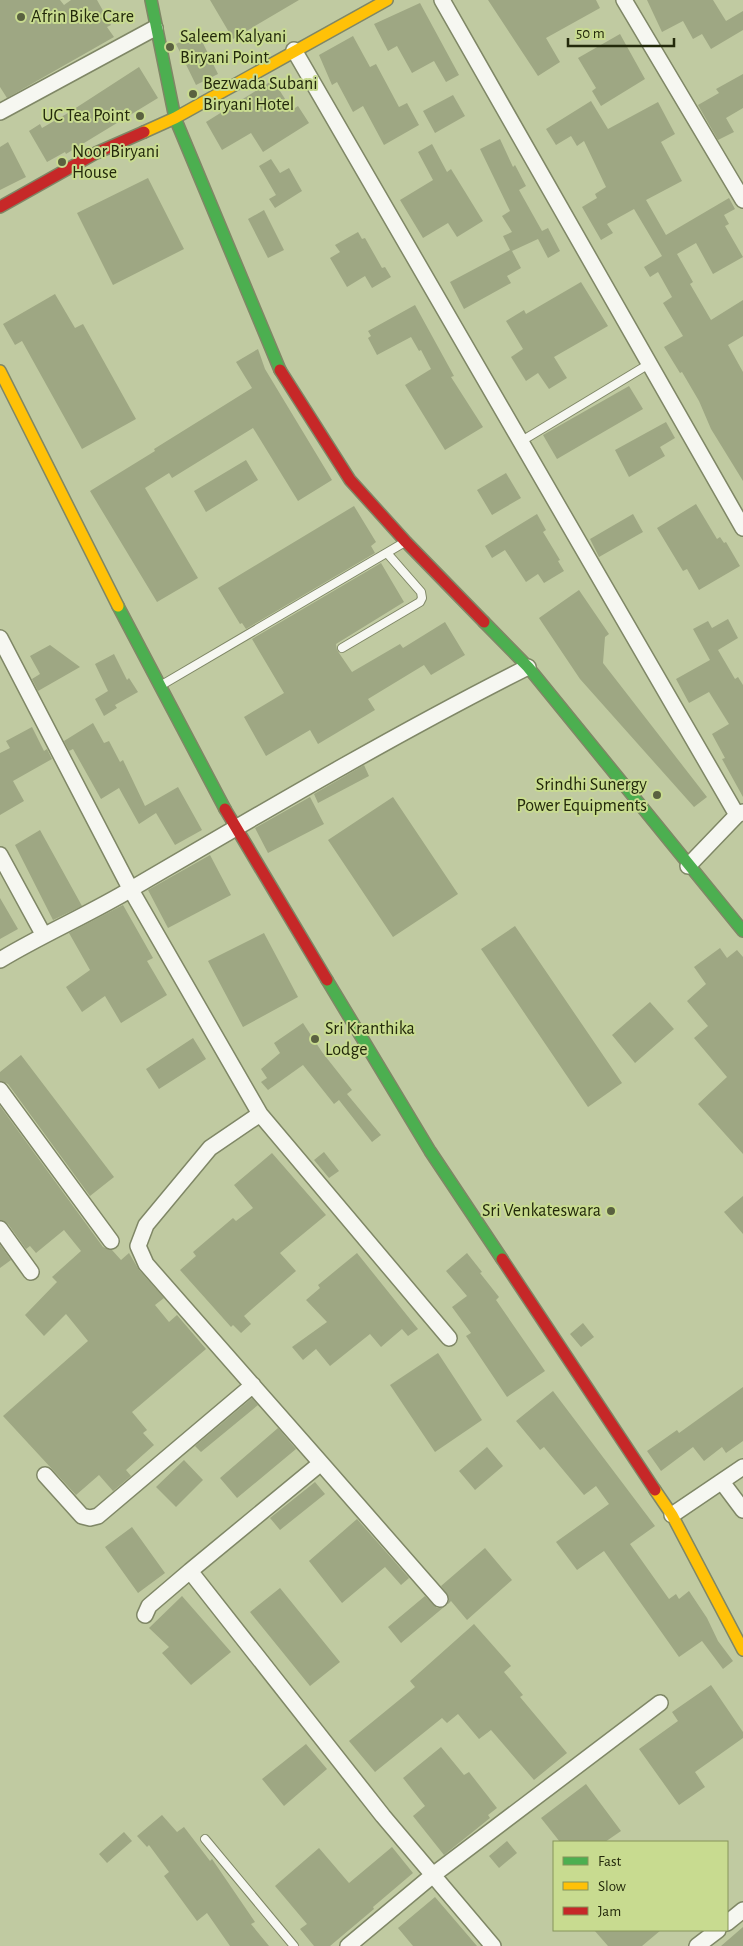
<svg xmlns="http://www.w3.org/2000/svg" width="743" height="1946" viewBox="0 0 743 1946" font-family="'Alegreya Sans',sans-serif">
<rect width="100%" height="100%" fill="#c0caa1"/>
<path fill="#9ea783" d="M0,0H60L64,5L71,0H97L111,25L107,27L114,37L7,98L0,87Z
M210,0H299L233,39Z
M488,0H596L600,8L546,38L560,62L538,76Z
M647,0H713L726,21L743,11V30L711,49L702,34L693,39L683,21L662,32Z
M420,3L459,75L446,82L434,61L412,73L397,46L388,51L374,24Z
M198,33L218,74L196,85L176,44Z
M620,34L645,79L601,106L592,91L596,88L578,58Z
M353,36L370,67L376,64L399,107L407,103L419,125L384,145L363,106L353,112L337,82L332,85L319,55Z
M139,67L158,98L66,154L65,152L47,162L29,131L40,124L42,128L68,113Z
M743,74V108L726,118L734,132L718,140L698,105L719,93L716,89Z
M273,80L292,110L298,106L309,123L263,152L251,133L222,150L206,122Z
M453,95L465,116L435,133L423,111Z
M591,101L608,129L658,102L675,134L661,142L682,181L646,200L666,235L729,198L735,209L724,215L729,224L725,226L743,257L713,274L696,243L677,254L693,282L690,284L711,320L743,300V336L728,345L743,372V481L711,429L699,401L682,372L680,373L664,347L683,336L663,303L672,297L658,272L650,277L644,267L662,256L634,209L607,224L613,233L601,240L582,207L597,198L595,194L606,187L584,141L577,146L571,136L556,145L546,129Z
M500,139L513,167L515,165L526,186L519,190L542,231L548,228L560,251L548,258L538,239L512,251L521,268L507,276L511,283L464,309L450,282L510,250L503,236L512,232L502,216L510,211L480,149Z
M8,142L26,177L0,190V147Z
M432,144L447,172L451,169L483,221L457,237L448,223L423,238L400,200L433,180L418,152Z
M271,159L280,173L289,168L302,191L275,208L269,199L276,195L259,166Z
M148,178L184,249L113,285L77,213Z
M264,210L284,250L268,258L248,219Z
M358,232L362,239L365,238L382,268L385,267L391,277L372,288L365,276L347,287L330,258L340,252L335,245Z
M581,282L608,326L554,357L567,378L549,389L538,373L526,381L511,357L523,349L506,321L524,310L526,314Z
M55,294L75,328L83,324L136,419L82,449L22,341L15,345L3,324Z
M415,305L454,376L451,377L483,427L445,450L405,385L431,369L421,350L419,351L411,337L377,355L368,338L371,336L368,331Z
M258,349L265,369L332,480L298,501L253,428L172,478L169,473L145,488L198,578L157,602L90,491L155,451L154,449L252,388L236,362Z
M629,386L643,409L557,459L543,435Z
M666,422L675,438L660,447L665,456L629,477L615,450Z
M246,460L258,480L206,512L194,491Z
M506,473L521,498L492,515L477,490Z
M696,504L717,539L720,537L724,543L726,542L740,566L699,590L687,569L683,571L657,528Z
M354,506L376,542L371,546L375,553L246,629L242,623L240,624L218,588Z
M537,514L546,530L543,532L560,560L558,561L564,571L544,583L538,574L526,582L505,550L492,558L485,546Z
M633,514L643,532L599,557L590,539Z
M381,563L404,602L336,644L337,650L352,672L400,644L403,648L445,622L465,655L431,675L424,665L368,699L375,710L318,744L310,730L266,756L244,717L284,693L252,639Z
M579,590L609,634L605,637L603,663L707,797L694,807L580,679L539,618Z
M728,619L738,638L718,650L735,679L738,677L743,685V797L722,759L725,758L712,734L729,724L709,692L689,703L676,679L710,660L693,629L708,621L712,628Z
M50,645L80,667L38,691L32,679L40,674L30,656Z
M114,654L127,680L129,678L138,692L115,705L117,708L104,716L95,699L108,691L95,664Z
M93,723L104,743L109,741L120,762L123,760L145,806L178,787L202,830L175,845L156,813L139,824L119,788L101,799L73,749L69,751L64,741Z
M32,727L44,751L47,749L52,759L13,781L24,801L0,815V753L10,748L6,741Z
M364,765L369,776L318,803L314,794Z
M310,797L324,824L268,853L255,828Z
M393,797L458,894L393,937L328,840Z
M40,830L82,906L53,920L15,845Z
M210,855L231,895L168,928L148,890Z
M0,898L18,929L0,939Z
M123,905L153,958L147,961L167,995L121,1023L105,996L82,1012L66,987L90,970L69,933Z
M515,926L622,1083L588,1107L481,949Z
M264,933L298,997L243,1027L208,961Z
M720,948L727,958L737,950L743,957V1154L698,1104L727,1077L694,1038L708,1026L687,1001L706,984L694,967Z
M650,1002L674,1029L635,1063L612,1035Z
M303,1023L322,1052L352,1090L347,1094L381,1135L372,1142L339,1100L334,1104L303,1065L268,1090L261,1082L267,1078L261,1069L280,1053L274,1043Z
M193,1038L206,1059L159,1089L146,1069Z
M21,1055L114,1177L90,1196L8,1084L0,1081V1072Z
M0,1106L103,1247L112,1250L121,1260L129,1253L139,1270L164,1298L155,1305L169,1322L177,1315L206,1349L132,1412L147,1430L143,1433L154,1445L126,1470L131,1476L113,1491L99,1475L76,1495L3,1416L88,1341L66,1314L44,1336L25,1315L57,1282L52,1277L81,1251L64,1230L36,1253L30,1246L26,1249L8,1224L0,1220Z
M324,1152L339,1171L329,1178L314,1160Z
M272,1153L326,1215L280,1253L296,1271L244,1316L251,1324L241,1333L233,1325L231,1327L180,1270L196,1256L193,1252L233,1218L236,1221L253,1208L234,1185Z
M743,1196V1234L724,1212Z
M0,1245L11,1260L0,1268Z
M357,1253L418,1329L408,1336L402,1329L381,1347L370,1334L330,1366L316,1349L303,1360L292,1347L327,1322L306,1300L320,1288L318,1285Z
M467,1253L482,1272L480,1273L499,1297L496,1300L545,1371L507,1397L466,1336L471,1333L452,1307L467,1296L446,1271Z
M583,1323L594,1337L581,1347L570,1334Z
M438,1353L482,1420L435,1452L390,1385Z
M743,1387V1441L726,1453L722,1447L704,1461L693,1447L661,1471L647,1451L677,1430L679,1433Z
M553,1391L655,1526L630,1544L669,1599L676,1594L679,1599L689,1591L707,1618L718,1641L733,1661L723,1669L702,1641L679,1657L604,1551L577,1570L556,1542L609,1504L596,1486L584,1495L544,1447L540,1450L516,1421Z
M252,1398L258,1405L201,1452L195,1446Z
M278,1428L296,1449L237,1498L220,1478Z
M487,1447L503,1466L475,1490L459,1471Z
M184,1460L203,1480L176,1507L156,1487Z
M315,1482L325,1494L280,1530L270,1518Z
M357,1519L409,1578L401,1585L385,1567L342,1603L309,1561Z
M132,1527L165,1573L138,1593L105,1547Z
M485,1548L512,1580L467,1620L451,1601L448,1604L449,1597L441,1586Z
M280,1588L340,1662L310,1686L250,1612Z
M182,1596L231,1652L191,1685L162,1653L169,1647L149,1628Z
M425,1596L437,1608L444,1607L401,1643L388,1627Z
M474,1624L511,1666L504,1672L523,1695L520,1697L567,1753L534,1780L491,1730L479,1739L458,1714L447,1723L442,1718L375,1772L349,1741L415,1687L410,1681Z
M711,1685L743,1732V1738L695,1772L705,1787L679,1805L639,1749L678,1721L672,1712Z
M306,1744L327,1769L284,1806L262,1779Z
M441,1747L464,1775L469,1772L497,1808L488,1815L490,1818L444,1855L413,1816L425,1806L403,1778Z
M586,1784L621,1831L605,1842H560L541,1818Z
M162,1815L177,1832L184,1827L210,1861L212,1859L255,1922L251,1924L269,1946H230L207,1913L197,1921L164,1876L169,1872L149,1845L147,1847L137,1836Z
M124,1832L132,1841L107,1863L99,1854Z
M507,1841L517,1853L499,1868L489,1856Z
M392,1847L413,1873L373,1907L374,1909L330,1946H314L300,1929L307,1924L275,1886L319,1848L349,1883Z
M435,1897L477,1946H413L398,1928Z
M743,1927V1946H721Z
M594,1930H661L642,1946H608Z"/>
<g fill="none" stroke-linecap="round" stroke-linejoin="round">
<defs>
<path id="lane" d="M520,442L649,364
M342,648L420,602L422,598L421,592L387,553
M160,686L405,542
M205,1839L294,1946"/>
<path id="street" d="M442,0L743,528
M624,0L743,200
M294,50L737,815
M0,112L155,28
M0,638L131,890L260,1114L449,1338
M0,855L43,934
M688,866L737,815L743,812
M0,960C43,934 90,914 133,888C263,812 393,735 528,667
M0,1090L111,1241
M260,1114L210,1148L146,1225L138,1246L146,1264L321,1463L190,1571L383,1816L493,1946
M0,1229L31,1272
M321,1463L440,1599
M45,1475L82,1516L90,1518L98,1516L253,1385
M722,1482L743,1510
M672,1515L743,1467
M145,1615L149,1606L190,1571
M727,1923L743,1910
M348,1946L433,1875L660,1703
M697,1946L718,1930"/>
<path id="fast" d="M151,0L175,118L280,370
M118,606L225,809
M484,622L528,667L743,931
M327,980L430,1151L502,1259"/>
<path id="slow" d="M144,132L175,118L387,0
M0,371L118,606
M655,1490L672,1515L743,1650"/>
<path id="jam" d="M0,207L96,153L144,132
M280,370L350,480L406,542L484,622
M225,809L327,980
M502,1259L655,1490"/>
</defs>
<use href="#lane" stroke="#7f8766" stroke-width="10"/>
<use href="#street" stroke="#7f8766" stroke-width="18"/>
<use href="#fast" stroke="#7f8766" stroke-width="14"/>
<use href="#slow" stroke="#7f8766" stroke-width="14"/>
<use href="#jam" stroke="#7f8766" stroke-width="14"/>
<use href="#lane" stroke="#f6f7f1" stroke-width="8"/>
<use href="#street" stroke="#f6f7f1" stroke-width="15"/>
<use href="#fast" stroke="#4caf50" stroke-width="11"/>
<use href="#slow" stroke="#ffc107" stroke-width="11"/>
<use href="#jam" stroke="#c62828" stroke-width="11"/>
</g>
<g fill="#5a6140" stroke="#c8db90" stroke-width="2">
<circle cx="21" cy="17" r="5"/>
<circle cx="170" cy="47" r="5"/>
<circle cx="193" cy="94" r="5"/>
<circle cx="140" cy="116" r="5"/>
<circle cx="62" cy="162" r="5"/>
<circle cx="657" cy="795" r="5"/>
<circle cx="315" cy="1039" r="5"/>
<circle cx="611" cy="1211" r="5"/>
</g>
<g text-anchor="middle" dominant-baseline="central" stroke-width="4" stroke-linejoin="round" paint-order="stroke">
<g font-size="18" fill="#23290b" stroke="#c8db90" text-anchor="start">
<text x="31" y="17">Afrin Bike Care</text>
<text x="180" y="37">Saleem Kalyani<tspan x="180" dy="21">Biryani Point</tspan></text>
<text x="203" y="84">Bezwada Subani<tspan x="203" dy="21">Biryani Hotel</tspan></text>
<text x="130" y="116" text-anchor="end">UC Tea Point</text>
<text x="72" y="152">Noor Biryani<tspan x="72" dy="21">House</tspan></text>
<text x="647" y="785" text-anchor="end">Srindhi Sunergy<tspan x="647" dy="21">Power Equipments</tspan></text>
<text x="325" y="1029">Sri Kranthika<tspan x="325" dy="21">Lodge</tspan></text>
<text x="601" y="1211" text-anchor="end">Sri Venkateswara</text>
</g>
</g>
<rect x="553" y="1841" width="175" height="90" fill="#c8db90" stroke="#86945b"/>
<rect x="563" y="1857" width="25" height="8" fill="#4caf50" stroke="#86945b"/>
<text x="598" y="1866" font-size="15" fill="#23290b">Fast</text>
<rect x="563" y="1882" width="25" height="8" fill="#ffc107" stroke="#86945b"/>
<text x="598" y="1891" font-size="15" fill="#23290b">Slow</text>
<rect x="563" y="1907" width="25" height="8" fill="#c62828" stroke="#86945b"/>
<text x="598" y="1916" font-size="15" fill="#23290b">Jam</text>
<path d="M568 38v8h106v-8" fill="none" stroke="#23290b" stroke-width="2.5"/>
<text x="576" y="38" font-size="15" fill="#23290b" stroke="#c8db90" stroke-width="4" paint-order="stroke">50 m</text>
</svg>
